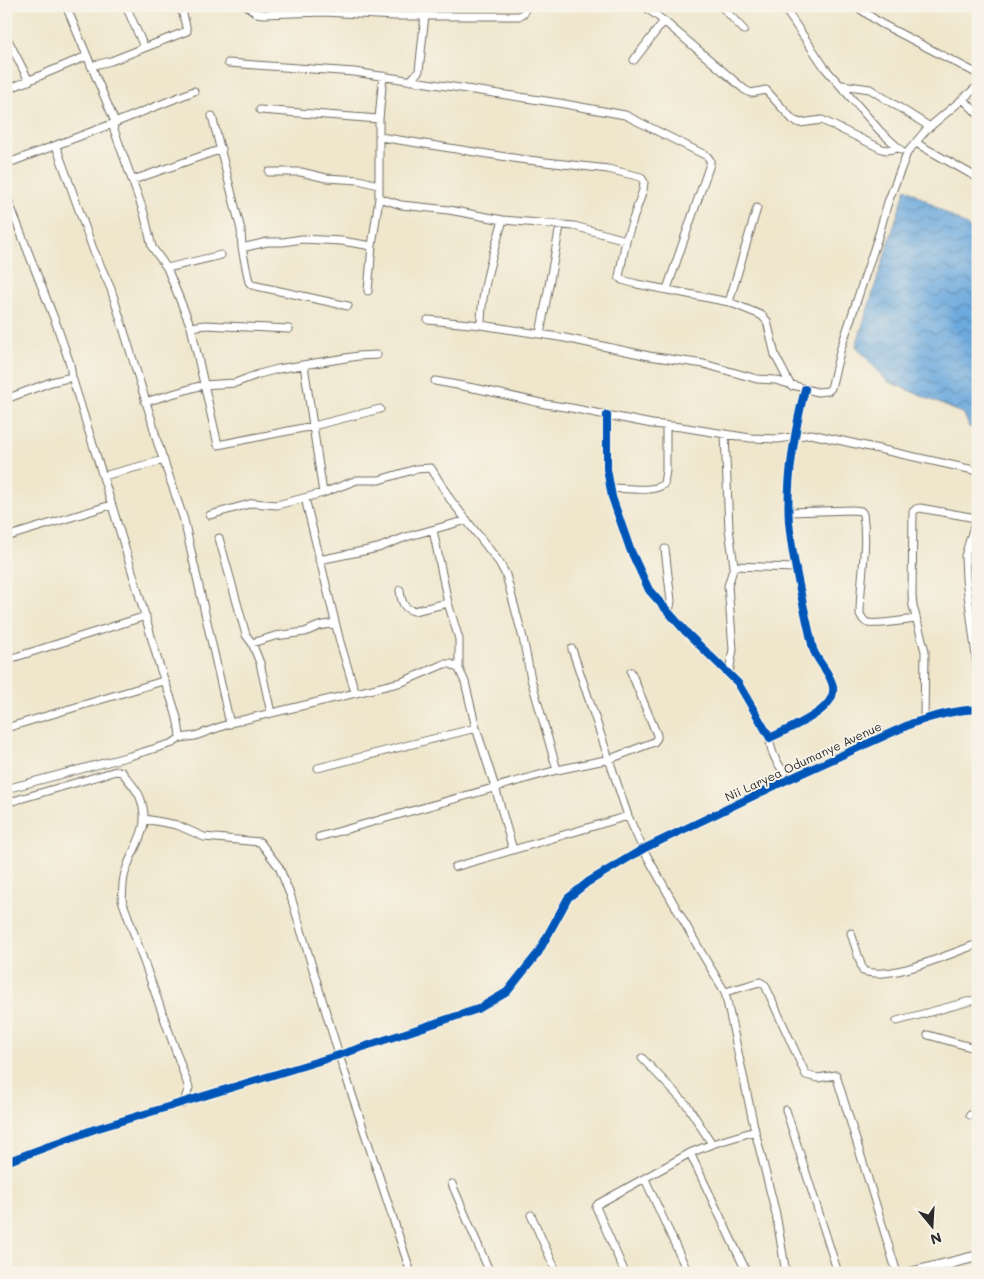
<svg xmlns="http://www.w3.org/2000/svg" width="984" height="1279" viewBox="0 0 984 1279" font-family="Mali,sans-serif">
<defs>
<pattern id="water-waves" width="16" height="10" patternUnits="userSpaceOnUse" patternTransform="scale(1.25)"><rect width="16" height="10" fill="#6ca9dd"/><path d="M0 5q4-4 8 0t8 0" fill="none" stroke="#598ab3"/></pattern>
</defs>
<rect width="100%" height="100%" fill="#f7f3e8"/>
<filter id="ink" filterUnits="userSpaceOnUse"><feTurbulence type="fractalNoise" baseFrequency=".02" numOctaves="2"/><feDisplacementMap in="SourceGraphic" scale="10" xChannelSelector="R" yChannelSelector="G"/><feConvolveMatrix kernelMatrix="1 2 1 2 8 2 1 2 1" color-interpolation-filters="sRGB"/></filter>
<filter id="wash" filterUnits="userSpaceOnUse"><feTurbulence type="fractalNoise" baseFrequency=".0096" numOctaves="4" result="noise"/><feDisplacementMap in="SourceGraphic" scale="20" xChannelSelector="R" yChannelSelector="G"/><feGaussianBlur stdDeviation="1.12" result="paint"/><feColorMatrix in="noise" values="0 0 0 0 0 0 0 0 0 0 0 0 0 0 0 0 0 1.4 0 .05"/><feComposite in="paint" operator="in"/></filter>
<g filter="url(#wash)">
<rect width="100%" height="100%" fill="#efe6cc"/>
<path fill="url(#water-waves)" stroke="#4c6a84" d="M906,188L978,233V430L969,427L964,414L887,381L856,346Z"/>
</g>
<g filter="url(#ink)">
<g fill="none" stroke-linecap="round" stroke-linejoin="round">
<defs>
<path id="street" d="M66,6L115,122
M126,6L144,47
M247,6L256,13L263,14L324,12L395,16H519L524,13L525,6
M644,6L664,21L745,90L751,93L766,90L793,120L800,123L822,120L882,149L887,150L898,148
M721,6L744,30
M783,6L825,68L880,131L901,150
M856,6L880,23L978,74
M6,36L29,81
M634,60L664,21
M228,63L354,72L559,103L625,115L707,156L710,160V164L667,289
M91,66L111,61L187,31L181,6
M410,81L419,71L425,15
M842,85L870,89L930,127
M6,90L87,56
M963,99L978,114
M260,110L379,119
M212,116L241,230L242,248L249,282L252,285L348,306
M112,124L144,213L152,247L167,268L191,327L218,445L313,426L380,409
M380,137L519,159L608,169L641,177L644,182L643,190L626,240L619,277L622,280L637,284L729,302L761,315L767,321L775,355L791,386
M916,143L978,178
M56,146L93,249L111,289L151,418L157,441L184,520L230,724
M6,164L112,124L194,91
M269,172H301L326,178L359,180L378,185
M133,180L222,149
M6,195L57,326L70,364L72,377C101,472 132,566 158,661C165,686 179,712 180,738
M379,198L401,205L449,210L503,220L574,226L626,240
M242,248L267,242H283L302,239L342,241L372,246
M167,268L221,255
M368,291L372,246L379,198V119L383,76
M729,302L757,208
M428,320L481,325L565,338L649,356L704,364L757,379L775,380L817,392L828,391L831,388L841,348L879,234L888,202L907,153L926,130L978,86
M481,325C481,289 493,254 503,220
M191,327L205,325L289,329
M540,334L560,226
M304,365L323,493
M435,381L479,389L545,404L571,408L652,424L681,427L750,438L778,439L811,434L978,471
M6,399L51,382L72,377
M145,402L203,385L235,383L259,374L278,369L358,356L377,355
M607,415V469L612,497L630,549L649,590L686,632L738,683L770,738C787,729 837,711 833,687C831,673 818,663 813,649C804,607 793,565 789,522C786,482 795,428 805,389
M725,434L729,529L734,566L728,586L733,649L729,673
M103,476L164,460
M610,488C624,488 654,493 664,484L666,470V426
M305,498L340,642L355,692
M789,512L853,510L861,511L863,514C868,548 860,580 860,614C862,618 864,622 868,623C878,625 905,620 916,619
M978,513L965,556L966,579L978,672
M210,515L253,503L277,505L323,493L357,480H379L416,469L431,468L450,499L499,562L506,575L523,638L531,679L557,770
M433,530L448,603L459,639V669L465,682L476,728L495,787L513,850
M6,537L111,505
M219,538L246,635L252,643L260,663L271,713
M665,549L671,601L669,612
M319,560L378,548L406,537L467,520
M734,566L796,568
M400,590C401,600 403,609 414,611L448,603
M252,643L275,636L305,632L319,626L335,623
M572,649L628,816
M6,660L146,616
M924,719L925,651L913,606L912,595L913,512L916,509L920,508L976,518
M6,728L163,681
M770,738C770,754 779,766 789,779
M318,768L476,728
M6,789L130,756L173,743L180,738L195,736L234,722L402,682L444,664H451L459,669
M6,803L116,771L122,772C128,780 136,788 140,797C152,830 135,841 126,870C122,879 123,890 122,900L189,1088L183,1104
M145,819L177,825L204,837L260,842L279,867L291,897L339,1055L411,1273
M319,837L557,770L610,759L654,742L657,738V735L631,672
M455,867L628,816L643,849L701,952L725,992L755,1131L776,1214L786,1273
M851,933L863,971C892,981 948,954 978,944
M725,992L760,982L765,985L806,1075L818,1078L836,1075L897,1273
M897,1021L978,999
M928,1035L978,1049
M642,1058L687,1105L712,1144
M786,1110L838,1273
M970,1115L978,1117
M690,1153L747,1273
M6,1162L95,1129L339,1055L478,1009L507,992L538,953L568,898L588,882L643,849L789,779L913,723C933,716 956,710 978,709
M645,1179L688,1273
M452,1184L490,1273
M531,1215L557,1273
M625,1273L596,1207L598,1204L690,1153L712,1144L755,1131"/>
<path id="secondary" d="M910,1273L978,1256"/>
</defs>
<use href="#street" stroke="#706c63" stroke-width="9"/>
<use href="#secondary" stroke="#706c63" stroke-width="12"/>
<use href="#street" stroke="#fff" stroke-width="7"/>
<use href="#secondary" stroke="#fff" stroke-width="10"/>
<defs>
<path id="cycleway" d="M607,415V469L612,497L630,549L649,590L686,632L738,683L770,738C787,729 837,711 833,687C831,673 818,663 813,649C804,607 793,565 789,522C786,482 795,428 805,389
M6,1162L95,1129L339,1055L478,1009L507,992L538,953L568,898L588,882L643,849L789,779L913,723C933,716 956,710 978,709"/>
</defs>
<use href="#cycleway" stroke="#f7f3e8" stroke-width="11"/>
<use href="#cycleway" stroke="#0057b8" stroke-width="8"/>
</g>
</g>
<g text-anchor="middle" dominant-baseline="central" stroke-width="4" stroke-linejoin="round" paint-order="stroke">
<g font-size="12" fill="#2b2b2b" stroke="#f7f3e8">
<text transform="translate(803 761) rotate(-25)">Nii Laryea Odumanye Avenue</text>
</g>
</g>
<rect width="984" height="1279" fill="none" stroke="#f7f3e8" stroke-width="25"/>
<g transform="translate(932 1226) rotate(162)" stroke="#f7f3e8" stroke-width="4" paint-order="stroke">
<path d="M0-4L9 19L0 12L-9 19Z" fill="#2b2b2b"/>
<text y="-8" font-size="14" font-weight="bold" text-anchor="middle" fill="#2b2b2b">N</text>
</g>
</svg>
